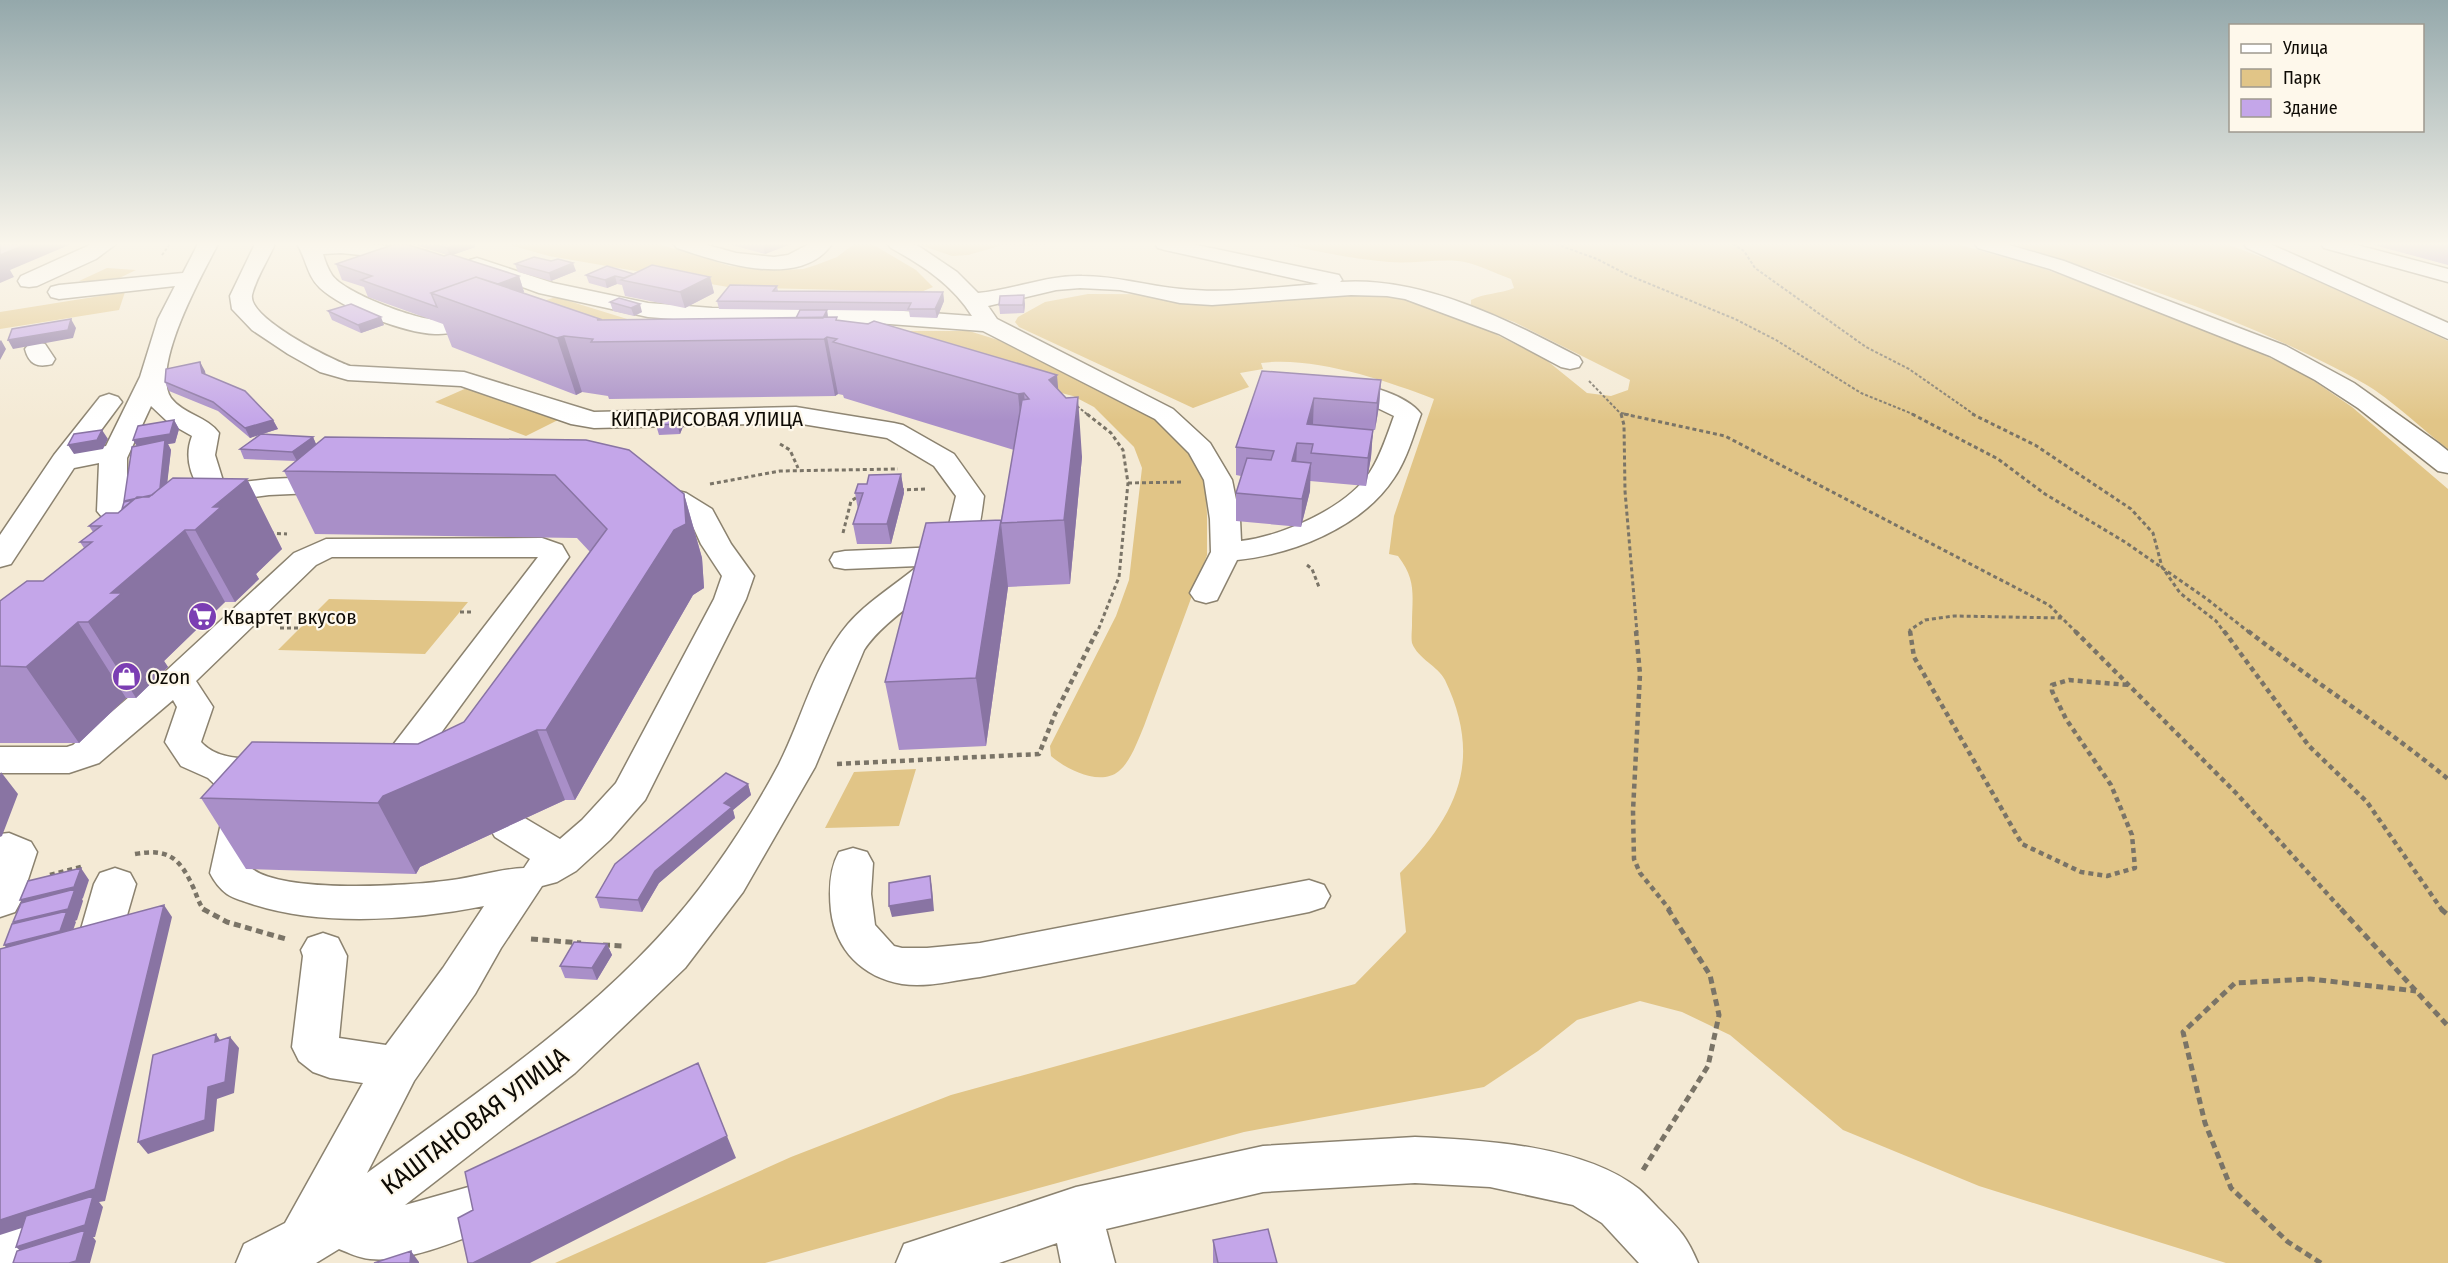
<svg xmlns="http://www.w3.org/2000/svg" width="2448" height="1263" viewBox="0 0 2448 1263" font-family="'Fira Sans Condensed',sans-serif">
<rect width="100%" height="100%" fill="#f4ead5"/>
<path fill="#e1c587" d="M506,244H659L730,266L779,270L803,269L816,265L837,257L854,244H872L916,270L933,287L921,292L728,287L549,256Z
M917,244H1049L1030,246L1003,245L968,255L952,256Z
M1284,244H1957L2042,268L2193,323L2301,372L2352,407L2448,489V1263H2226L1979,1186L1843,1130L1730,1035L1682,1012L1640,1001L1577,1020L1538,1051L1484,1087L1244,1132L765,1263H555L791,1157L951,1095L1355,984L1406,932L1400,873C1458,814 1483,760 1445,680C1438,666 1418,659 1412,643C1411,638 1412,630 1412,625C1412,595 1417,581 1398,556L1389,554L1394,516L1434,399C1385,380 1313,356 1261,363L1263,369L1240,373L1249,387L1193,408L1019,327L1015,322L1018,317L1045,302L1088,294L1369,295L1401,297L1489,331L1545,359L1587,393L1611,396L1628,390L1630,380L1514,322L1471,306V300C1484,293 1500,294 1514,288L1511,279C1494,273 1476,263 1458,261C1436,259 1412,264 1389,262C1353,259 1319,252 1284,244Z
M2013,244H2226L2278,263L2440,337L2448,341V449C2423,430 2391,399 2365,384C2256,323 2132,282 2013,244Z
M107,268L136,270L109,283L79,281Z
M125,292L119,310L0,329V312Z
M556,297L653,327L688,331H969L998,340L1145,414L1167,426L1182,439L1205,473L1207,515V555L1144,726C1138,740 1131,761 1119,771C1100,787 1066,769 1051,756L1050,746L1116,616L1129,580L1142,468L1134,447L1094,407L1073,396L911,354L679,352L521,308Z
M469,387L560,419L526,436L435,402Z
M329,599L468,602L425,654L278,650Z
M916,769L899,826L825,828L854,772Z"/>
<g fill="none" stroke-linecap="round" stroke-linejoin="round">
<defs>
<path id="minor" d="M92,244H116L96,259L37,286L29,287L21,286L18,281L21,276Z
M198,244H218C203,273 150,367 171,398C183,414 208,417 219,433L215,455L224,484L269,479L335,476L345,478L349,484L345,490L335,492L269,495L217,502L206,512L196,515L186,512L182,506L199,488C189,472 185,454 192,436L169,423L151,406L127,458V511L122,517L112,520L102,517L97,511L99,463L74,468L11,564L0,567V535L54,455L100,397L109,394L118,397L122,402L87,449L106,446L140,377L158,319L175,286L59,299L51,297L48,292L51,287L59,285L183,273Z
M255,244H275C268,260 256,278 252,295C248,318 330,359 350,366L464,372L594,412L796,407L894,423L903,425L954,454L984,496C982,509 981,524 976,537C961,579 891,609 864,650L815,767L743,892L685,968L575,1073L405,1205L472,1186L490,1194L498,1211L490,1228C458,1241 405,1263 370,1259C359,1258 349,1253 339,1249L316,1263H236L244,1244L285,1223L363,1083L330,1078L313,1072L299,1061L292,1047L303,956L301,950L308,938L323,933L338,938L347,956L339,1038L386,1045L443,968L484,906C413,920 322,927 252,904C244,901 234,899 227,894C219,888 214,881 210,873L227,796L208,778L181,766L165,742L177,707L173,700L99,763L69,773H0V747H67L73,745L129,697L166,671L294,553L326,539L542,538L562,545L569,557L419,763C401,776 391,787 368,780L362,771L368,762L393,745L538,557H332L316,565L196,681L213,707L201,742L203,744C225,765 259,755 286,763L292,772L286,781L273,785L261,784L266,793L251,868C283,894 410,886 452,880C475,877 500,869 524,868L530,859L495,837L489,827L495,817L509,813L523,817L560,839L582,820L616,783L714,599L722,576L701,544L690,520L666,505L635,498L631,492L635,486L645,483L686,493L712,509L731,544L754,576L746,599L645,800L610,840L576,871L557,882L542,886L501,948L475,994L414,1081L367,1173C489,1083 625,995 713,870C735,840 761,798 778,766C802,720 814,664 848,624C867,602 895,585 918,566L845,569L834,567L830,560L834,553L845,551L940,547L946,537L956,496L934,466L887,438L796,423L594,428L571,424L461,386L348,380L320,372L288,354L252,330L232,309L230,296Z
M297,244H370L427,251L430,255L427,259L420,261L341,253L323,254C325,261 328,269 332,275C344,293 420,322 442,320C460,318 476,303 495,307L498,312C494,319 486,320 479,323C465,329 450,335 435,334C404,333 343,309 320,288C307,276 306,258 297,244Z
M674,244H704L736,253L774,257L788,255L809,244H832C800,290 719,262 677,248Z
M888,244H913L920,247L957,272L978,293C1013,290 1046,275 1082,276C1116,276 1148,286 1181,289C1227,294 1274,287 1319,284L1165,250L1158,248L1155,244H1192L1339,275L1342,280L1340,282C1422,276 1508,320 1579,357L1582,362L1579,367L1570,369L1561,367L1499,334L1405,299L1387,296L1351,295L1212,305L1180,303L1120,290L1080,288L1056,290L988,306L997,319L1173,409L1210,443L1232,480L1240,519L1241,541C1282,536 1347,508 1370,472C1381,455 1387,435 1394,416L1365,402L1328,394L1324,389L1328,384C1352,378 1406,393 1421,414C1413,436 1407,459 1394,478C1362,527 1294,554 1237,560L1217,600L1206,603L1195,600L1190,593L1211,552L1210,519L1204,480L1189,453L1155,419L983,331L876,323L712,322L648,317L539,293L470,268L467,264L470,260L477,258L553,283L648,303L712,308L876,309L972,316C953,285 922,265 891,248Z
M1975,244H2006L2064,261L2286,346L2354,383L2438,443L2448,451V473L2438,471L2358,408L2315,380L2270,356L2050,269L1978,248Z
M2244,244H2270L2448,323V339L2247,248Z
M2321,244H2353L2448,269V282L2324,248Z
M37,342L45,344L55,359L52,364C37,368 29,364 25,349L29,344Z
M9,833L31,842L37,852L21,901L15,912L0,917V834Z
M853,848L867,852L873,863L871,894L875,925L894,946L902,948H927L980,943L1309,880L1324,885L1330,896L1324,907L1309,912L980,977C955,980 927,988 902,984C862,977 836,950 831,911C829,891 829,870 839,852Z
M115,868L130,873L136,884L121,936L115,948L100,953L85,948L79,936L94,884L100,873Z
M1415,1137C1483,1140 1583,1145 1639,1189C1646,1195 1652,1202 1658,1208C1679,1229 1686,1235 1698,1263H1639L1602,1223L1573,1205L1490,1187L1415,1183L1263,1192L1106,1229L1115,1263H1061L1057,1243L999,1263H896L904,1244L1076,1187L1263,1146Z
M13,1206L32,1213L39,1231L32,1263H0V1211Z"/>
</defs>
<use href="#minor" stroke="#8b826f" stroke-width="3"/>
<path stroke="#7a7467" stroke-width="2" stroke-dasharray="3 2" stroke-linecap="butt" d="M1556,244L1597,259L1628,275L1735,319L1776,340L1861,393L1915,415
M1733,244L1744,251L1755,268L1866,347L1909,369L1975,415
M162,255L170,244
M1589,381L1622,415
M1077,406L1088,415
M1621,413L1631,415"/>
<path stroke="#7a7467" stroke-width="3" stroke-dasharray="4 3" stroke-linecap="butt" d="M1087,414L1111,433L1123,450L1128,483L1119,577L1097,633
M1621,414L1624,425L1625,491L1637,633
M1624,414L1725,436L2049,605L2077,633
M1912,414L1998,459L2045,494L2125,542L2207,599L2250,633
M1972,414L2035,445L2131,509L2153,533L2162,567L2180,593L2216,621L2225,633
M780,444L790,450L798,468
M1128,483L1184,482
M710,484L780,471L898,469
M900,490L928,489
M270,533L287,534
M843,533L851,501L860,495
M1307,565L1312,569L1319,587
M460,612H471
M280,628H300
M1910,633V630L1925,620L1954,616L2062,618"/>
<path stroke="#7a7467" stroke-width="4.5" stroke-dasharray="5 4" stroke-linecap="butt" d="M1636,631L1640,674L1633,811L1634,859L1640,873L1670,910
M1910,631L1914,657L2022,844L2081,872L2107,876L2135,868L2132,835L2111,785L2066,719L2052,691V685L2069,680L2129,685
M2075,631L2236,793L2342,910
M2224,631L2309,746L2367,802L2442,910
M2248,631C2314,682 2384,726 2448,779
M837,764L1039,754L1055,714L1097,631
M135,854C169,848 180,858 194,889C197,896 199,904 204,910
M50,875L81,867"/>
<path stroke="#7a7467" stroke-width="5" stroke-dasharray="7 4.5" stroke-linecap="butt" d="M203,909L227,922L286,939
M2341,909L2448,1026
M2441,909L2448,915
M531,939L581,943
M603,945L623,946
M1643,1170L1708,1066L1719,1015L1710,975L1668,909
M2321,1263L2288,1242L2231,1188L2205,1123L2183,1032L2235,983L2310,979L2416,991"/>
<use href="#minor" fill="#fff" fill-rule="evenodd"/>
</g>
<path fill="#a98fc8" d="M412,244H474L475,247L452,255L519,276L524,292L523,293L600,319V320L796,318L807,310L719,309L717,301L777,286L778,291L943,292L944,301L937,318L910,317L909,311L827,310L828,318L1058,389L1082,457L1070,584L1008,587L986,746L899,750L885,682L1001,520L1014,450L844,398L843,395L838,394L835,396L609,399L608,396L582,392L576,395L452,347L443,324L368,297L364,287L342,280L336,264L444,256L447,255Z
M728,244H791L765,254Z
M2370,244H2448V265Z
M551,261L576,271L551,281L518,272L515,264Z
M634,274L710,277L714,293L685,308L625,296L622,285L617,284L607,288L589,283L586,275Z
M619,298L642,312L634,316L613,311L610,302Z
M1025,304L1024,313L1000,314L999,305Z
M328,311L384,325L361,333L332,320Z
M200,362L205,374L273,420L278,429L262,434L313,437L316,445L325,437L684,494L702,558L704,588L693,595L575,800H565L420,867L416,874L246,869L201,798L418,744L464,722L590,552L577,538L315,534L284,471L296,461L244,459L240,449L260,434L250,438L218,411L169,391L165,382Z
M1262,371L1381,380L1379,406L1375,430L1313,425L1373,430L1371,457L1366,486L1310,481V491L1301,527L1236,521V493L1241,476L1236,475V447Z
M681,415L684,424L680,434L659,435L656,425Z
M174,420L179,429L175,443L168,444L171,450L167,482L247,479L282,549L256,574L259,579L235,602H225L164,661L168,667L136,698H126L79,743H0V601L43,581L84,548L80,542L93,532L89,526L118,513L122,509L125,502L124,501L137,446Z
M901,474L904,493L891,544H857L853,524L858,510L855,493L867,484Z
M748,784L751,795L733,810L735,818L659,883L642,912L600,908L596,897Z
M607,944L612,955L597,980L565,978L560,966Z
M1213,1240L1277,1263H1213Z"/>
<path fill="#8974a3" d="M27,244H69V245L10,270L14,277L0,283V255Z
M458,244H474L475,247L450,256L447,248Z
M763,244H791L765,254Z
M573,263L576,271L551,281L549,273Z
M519,276L524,292L479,310L454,301Z
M615,276L617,284L607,288L605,280Z
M710,277L714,293L685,308L680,292Z
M943,292L944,301L937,318L935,309Z
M1024,295L1025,304L1024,313L1023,305Z
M640,304L642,312L634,316L631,308Z
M827,310L828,318H823Z
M381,317L384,325L361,333L358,325Z
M71,319L76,328L73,338L13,349L8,340Z
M564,336L582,392L576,395L557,338Z
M827,337L838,394L835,396L824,339Z
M1,340L6,349L0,360V341Z
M200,362L205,371L207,382L202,373Z
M1057,375L1062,433L1049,380Z
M1381,380L1379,406L1375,430L1377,403Z
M1024,393L1030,452L1024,453L1018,394Z
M1078,397L1082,457L1070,584L1064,520Z
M1314,398L1313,424H1307Z
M681,415L684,424L680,434L677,424Z
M174,420L179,429L175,443L168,444L171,450L165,503L128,508L124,501L139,450L133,440Z
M273,420L278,429L250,438L245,428Z
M102,430L108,439L103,449L74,454L68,445Z
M1373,430L1371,457L1366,486L1368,458Z
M313,437L317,446L297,461L292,452Z
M1297,443L1296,470L1292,461Z
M1311,463L1310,491L1301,527L1302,499Z
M901,474L904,493L891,544L887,524Z
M247,479L282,549L256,574L259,579L235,602L195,530L213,507Z
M684,494L702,558L704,588L693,595L575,800L546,730Z
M1001,523L1008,587L986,746L976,678Z
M185,530L225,602L164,661L168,667L136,698L88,622L111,593Z
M78,622L126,698L79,743L26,667Z
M537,730L565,800L420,867L416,874L378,803L383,796Z
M1,772L18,794L2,836L0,837V775Z
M748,784L751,795L733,810L735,818L659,883L642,912L638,900L655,871L724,803Z
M81,868L89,880L83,898L82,899L83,901L77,920L75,921L76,922L69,942L14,956L4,945L22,934L13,922L29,912L20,900Z
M930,876L932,888L934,911L892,917L889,906Z
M164,905L172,917L105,1201L99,1202L103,1207L95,1237H93L96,1241L90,1263H69L28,1258L16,1247L90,1206L0,1235V1220Z
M607,944L612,955L597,980L592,968Z
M216,1034L224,1046L215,1042Z
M230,1037L239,1048L234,1093L217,1099L214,1131L148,1154L138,1142L208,1087Z
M727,1136L736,1158L530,1263H473Z
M411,1251L419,1262V1263H410Z"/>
<path fill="#c4a6e9" stroke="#8974a3" stroke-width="1.5" d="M0,244H27L0,255Z
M395,244H406L444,256L450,254L519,276L498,284L476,277L431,293L437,307L361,280L372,276L336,264Z
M433,244H458L447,248Z
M534,257L551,261L558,259L573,263L549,273L515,264Z
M652,265L710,277L680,292L621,280Z
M607,266L634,274L624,278L615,276L605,280L586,275Z
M476,277L600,319L597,320L837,317L836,320L868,324L874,321L1057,375L1049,380L1066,398L1078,397L1064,520L1001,523L1022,400L1029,399L1024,393L1018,394L833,342L837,339L827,337L824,339L591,342L593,339L564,336L557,338L431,293Z
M730,285L777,286L773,291L943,292L935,309H908L911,303L717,301Z
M1024,295L1023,305H999L1000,296Z
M619,298L640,304L631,308L610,302Z
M351,304L381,317L358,325L328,311Z
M800,310H827L823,318H796Z
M71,319L68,330L8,340L12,329Z
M200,362L202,373L245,391L273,420L245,428L213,402L165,382L166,369Z
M1262,371L1381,380L1377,403L1314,398L1307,424L1373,430L1368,458L1311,453L1313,444L1297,443L1292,461L1311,463L1302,499L1236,493L1247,458L1271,460L1274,451L1236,447Z
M681,415L677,424L656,425L661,416Z
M174,420L170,434L133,440L138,426Z
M102,430L97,440L68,445L74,434Z
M261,434L313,437L292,452L240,449Z
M325,437L586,440L629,450L684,494L686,524L674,530L546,730H537L383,796L378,803L201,798L252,742L418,744L464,722L607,529L555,475L284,471Z
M165,440L160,488L152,495L124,501L132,447Z
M901,474L887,524H853L863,493H855L858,484H867L869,475Z
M173,478L247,479L213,507H221L195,530H185L111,593H122L88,622H78L26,667L0,666V601L27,581H43L92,542H80L101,526H89L106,513H118L137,497H149Z
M133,500L122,509L124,502Z
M1001,520L976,678L885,682L926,523Z
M726,773L748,784L724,803L732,807L655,871L638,900L596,897L615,864Z
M81,868L74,887L20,900L28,881Z
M930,876L932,899L889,906V883Z
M75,889L68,909L13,922L21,903Z
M164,905L95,1189L0,1220V949Z
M67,911L60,931L4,945L12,924Z
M574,942L607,944L592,968L560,966Z
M216,1034L215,1042L230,1037L225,1082L208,1087L205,1120L138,1142L153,1055Z
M698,1063L727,1136L473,1263H468L458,1218L473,1210L465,1172Z
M93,1196L85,1225L16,1247L26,1216Z
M1268,1229L1277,1263H1218L1213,1240Z
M85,1230L76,1261L69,1263H13L17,1251Z
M411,1251L410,1263H374Z"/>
<linearGradient id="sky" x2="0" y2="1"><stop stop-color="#94a8ab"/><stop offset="0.58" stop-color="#faf6ec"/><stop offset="1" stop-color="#faf6ec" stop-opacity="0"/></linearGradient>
<rect width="2448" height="421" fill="url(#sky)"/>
<defs>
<symbol id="supermarket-disc" viewBox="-11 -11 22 22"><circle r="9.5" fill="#7b3eb3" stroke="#fef8eb"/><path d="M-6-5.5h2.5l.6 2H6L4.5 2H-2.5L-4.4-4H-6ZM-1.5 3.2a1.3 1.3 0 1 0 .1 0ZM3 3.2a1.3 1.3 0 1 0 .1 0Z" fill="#fff"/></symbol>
<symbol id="shop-disc" viewBox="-11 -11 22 22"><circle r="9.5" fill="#7b3eb3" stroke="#fef8eb"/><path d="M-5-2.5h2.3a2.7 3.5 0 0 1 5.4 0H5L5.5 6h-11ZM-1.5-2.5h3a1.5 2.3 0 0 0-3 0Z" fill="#fff"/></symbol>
</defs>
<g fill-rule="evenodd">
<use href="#supermarket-disc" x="186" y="600" width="33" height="33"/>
<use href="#shop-disc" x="110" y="660" width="33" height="33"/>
</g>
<g text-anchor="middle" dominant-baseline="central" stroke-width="4.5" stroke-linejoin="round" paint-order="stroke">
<g font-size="21" fill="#0e0b05" stroke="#fef8eb">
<text x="707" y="419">КИПАРИСОВАЯ УЛИЦА</text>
</g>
<g font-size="21" fill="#0e0b05" stroke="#fef8eb" text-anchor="start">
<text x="223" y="617">Квартет вкусов</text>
<text x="147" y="677">Ozon</text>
</g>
<g font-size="26" fill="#0e0b05" stroke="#fef8eb">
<text transform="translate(475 1121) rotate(-37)">КАШТАНОВАЯ УЛИЦА</text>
</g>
</g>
<rect x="2229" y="24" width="195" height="108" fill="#fef8eb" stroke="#9e998f" stroke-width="1.5"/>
<rect x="2241" y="44" width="30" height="9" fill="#ffffff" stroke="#9e998f" stroke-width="1.5"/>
<text x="2283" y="54" font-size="18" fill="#0e0b05">Улица</text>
<rect x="2241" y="69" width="30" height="18" fill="#e1c587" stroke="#9e998f" stroke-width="1.5"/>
<text x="2283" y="84" font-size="18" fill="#0e0b05">Парк</text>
<rect x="2241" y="99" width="30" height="18" fill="#c4a6e9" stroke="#9e998f" stroke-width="1.5"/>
<text x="2283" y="114" font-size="18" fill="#0e0b05">Здание</text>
</svg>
